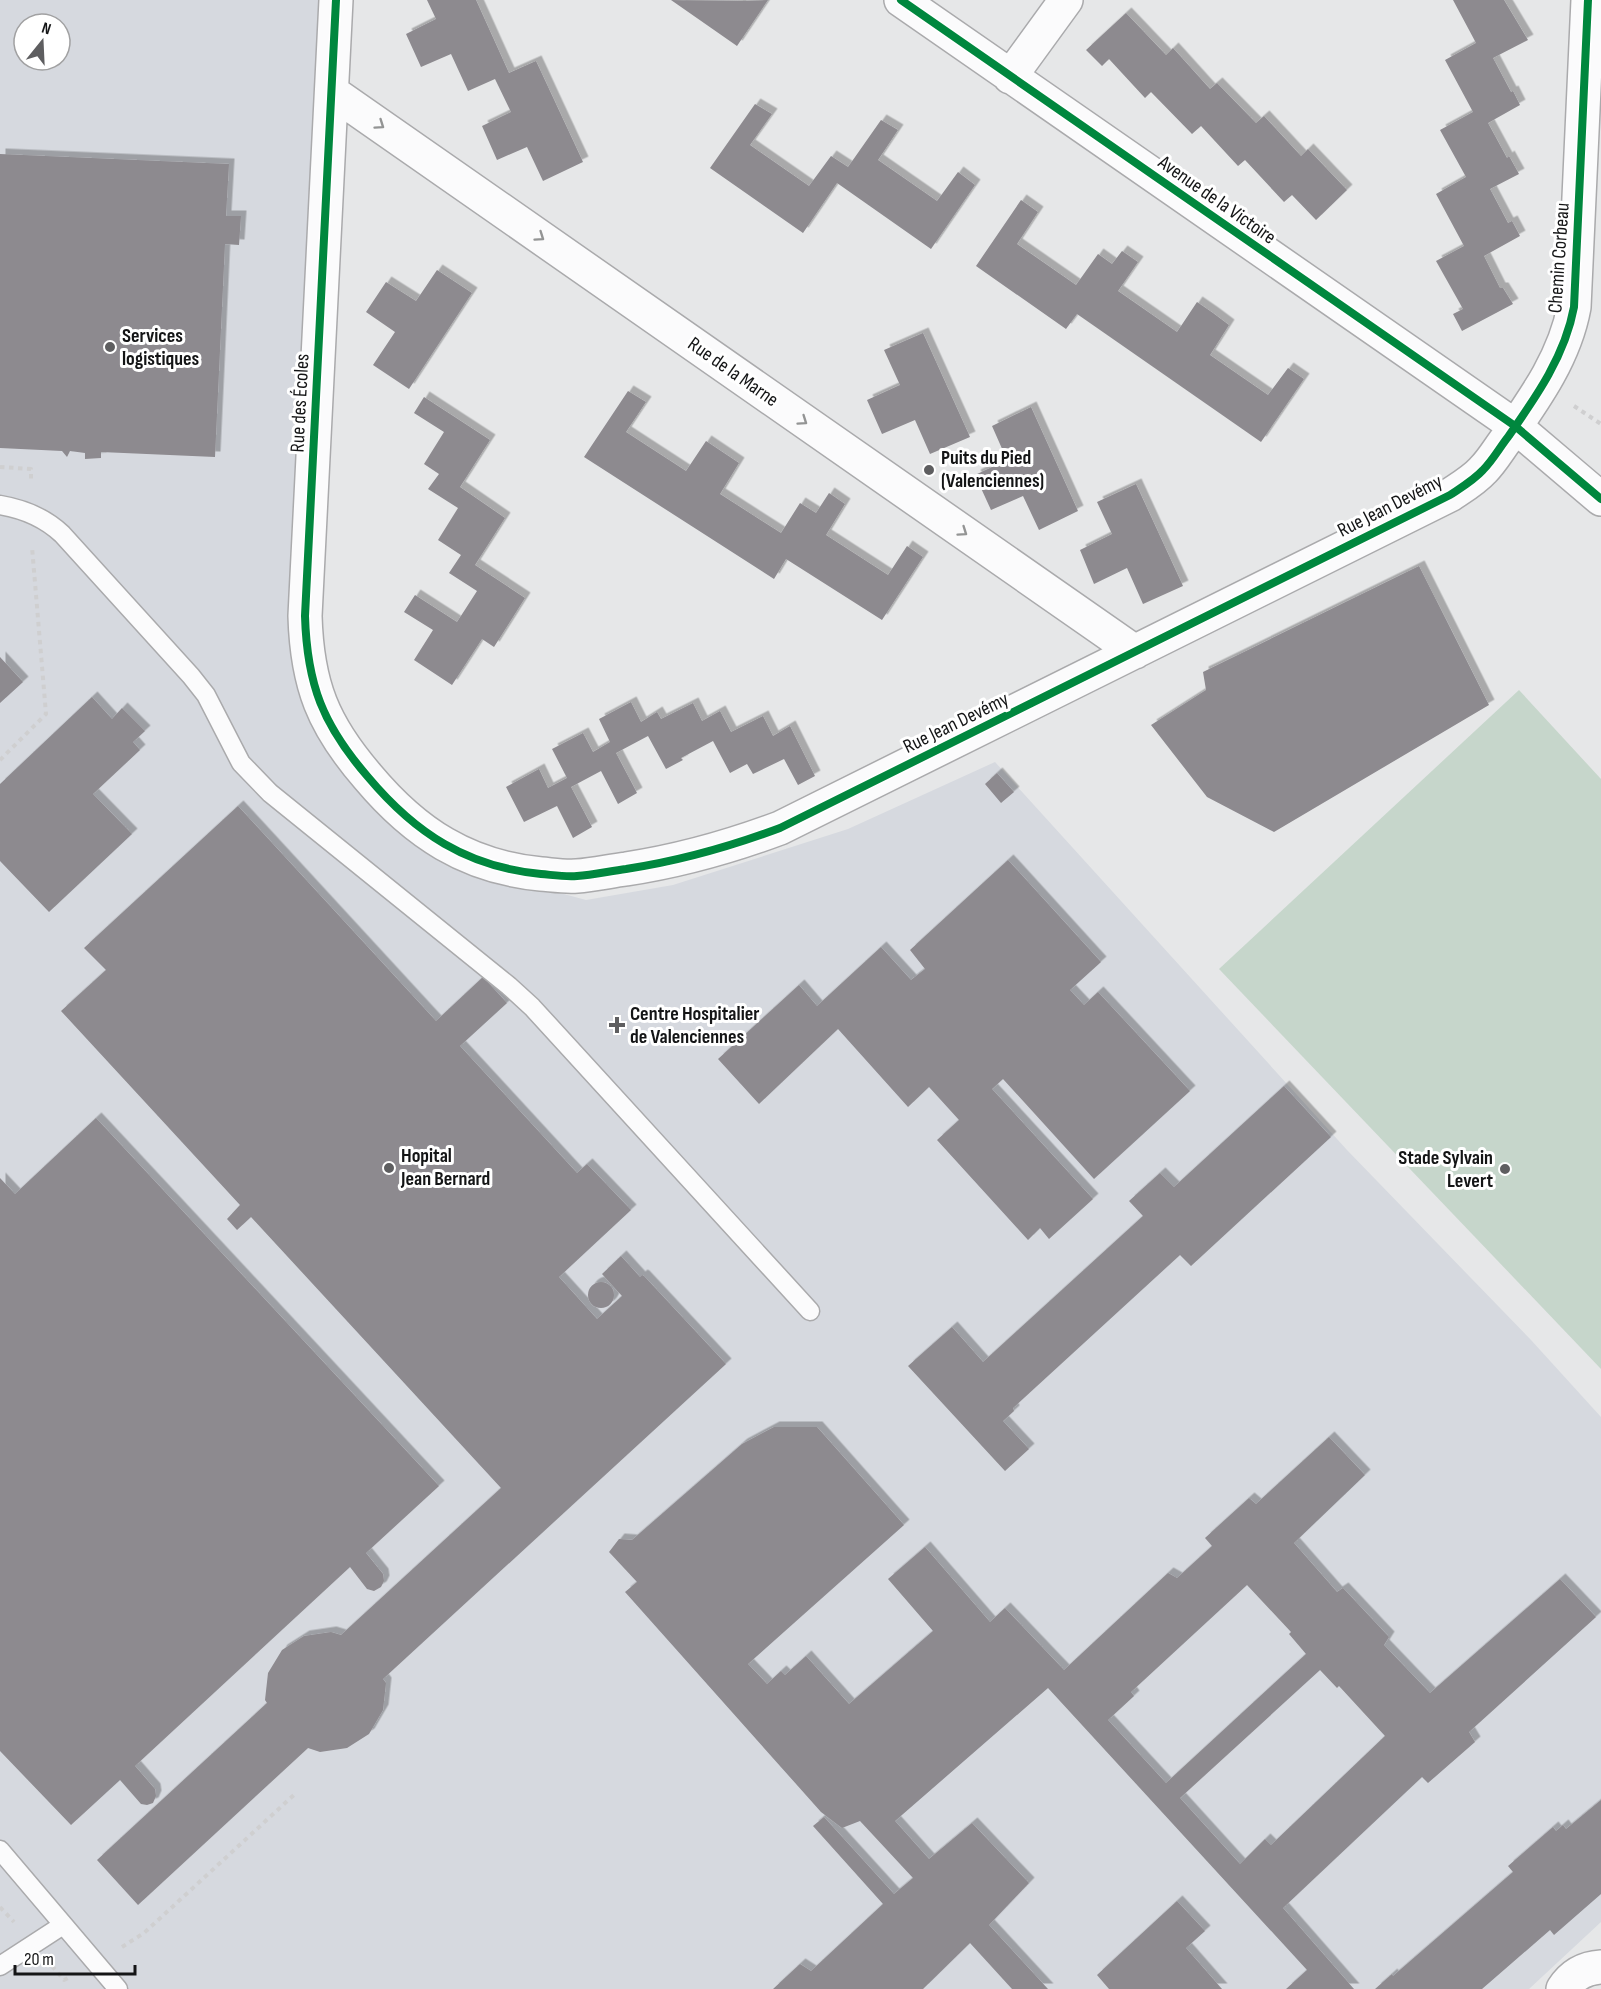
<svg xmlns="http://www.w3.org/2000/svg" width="1601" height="1989" viewBox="0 0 1601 1989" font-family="'Sofia Sans Condensed',sans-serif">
<defs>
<filter id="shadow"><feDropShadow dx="5.5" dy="-5.5" stdDeviation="0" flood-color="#0004"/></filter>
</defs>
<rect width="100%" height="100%" fill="#e6e7e8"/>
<path fill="#d6d9df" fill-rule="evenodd" d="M0,0H324L315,671L377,791L538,887L586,900L673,885L848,829L995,762L1347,1150L1531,1340L1601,1417V1922L1529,1989H0ZM24,24H60V60H24Z"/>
<path fill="#c6d6cb" d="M1519,690L1601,779V1369L1219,969Z"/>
<path fill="#8d8a8f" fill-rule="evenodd" filter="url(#shadow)" d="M427,0H476L509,73L536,61L583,162L543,181L527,147L497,160L482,126L511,112L495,79L468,91L451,54L421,67L406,34L436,19Z
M671,0L745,1L768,0L737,46Z
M1453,0H1504L1528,40L1493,58L1511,92L1513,91L1520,105L1488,123L1507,158L1509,156L1519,174L1490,189L1508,223L1512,221L1520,236L1484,256L1500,288H1503L1513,304L1462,331L1453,314L1463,309L1436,261L1464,246L1436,194L1466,177L1440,130L1473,112L1445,60L1476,43Z
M1126,13L1166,55L1173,48L1210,89L1217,83L1256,123L1264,116L1301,156L1308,149L1347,190L1316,220L1292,195L1284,202L1245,160L1238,166L1201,126L1192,134L1151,92L1145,98L1109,59L1102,66L1086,50Z
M755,104L772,114L750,145L809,186L831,156L848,167L881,120L898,130L878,160L937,201L958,172L975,185L931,249L837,183L803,233L710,168Z
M0,154L229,164L226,216H241L239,245L225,244L215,457L101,452V458L85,459V453L70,451L67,457L62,451L0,448Z
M1021,200L1038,212L1017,244L1076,285L1098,254L1112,264L1122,251L1138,262L1118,291L1177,332L1197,302L1213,313L1229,325L1210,355L1268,395L1288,368L1304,379L1261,442L1077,314L1066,329L976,266Z
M437,270L472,293L409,389L373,365L395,332L366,312L386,282L416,301Z
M923,333L970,437L930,454L915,420L882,434L867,400L900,385L884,350Z
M628,391L646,402L626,432L686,471L706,441L739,463L720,494L781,533L800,503L816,513L829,493L845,504L826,535L888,575L907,546L923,557L882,620L786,559L774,579L584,457Z
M424,397L490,440L460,487L505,518L475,565L525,598L494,647L482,639L452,685L414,660L433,630L404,612L415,595L457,622L477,591L449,573L461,555L438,540L458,508L428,489L439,474L424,464L444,432L414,413Z
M1031,407L1078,511L1039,530L1023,496L991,510L975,475L1007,460L992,426Z
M1136,484L1183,586L1143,604L1127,568L1094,584L1080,550L1112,534L1097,502Z
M1419,566L1489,705L1274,832L1207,797L1151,725L1206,690L1203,672Z
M0,657L23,682L0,703Z
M92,697L112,719L122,708L145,731L133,742L140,750L93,794L132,834L49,912L0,861V784Z
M631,702L641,722L657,712L661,719L693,703L702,721L720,711L731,732L763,716L773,736L790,726L815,776L798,785L784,759L753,774L747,764L730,773L713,741L681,758L683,760L666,769L648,736L616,753L637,793L618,804L601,771L571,787L592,827L573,838L557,806L524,822L506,787L539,769L548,788L567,778L552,749L583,733L593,752L610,742L599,719Z
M997,773L1014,792L1001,803L985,784Z
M238,806L436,1021L483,977L507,1003L460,1046L577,1173L587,1164L631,1210L559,1277L597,1319L622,1296L602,1274L621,1256L640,1277L642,1275L644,1276L726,1364L383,1679L386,1683L383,1710L369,1734L347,1748L320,1752L308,1748L138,1905L97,1860L267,1703L265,1700L268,1673L282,1650L304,1636L331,1632L341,1635L501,1488L251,1217L237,1230L227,1219L240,1205L61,1011L106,970L84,948Z
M1008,860L1101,962L1070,990L1084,1005L1098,992L1190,1091L1094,1179L1003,1079L992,1089L1093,1199L1049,1239L1040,1228L1028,1240L937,1140L959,1120L929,1087L908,1107L838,1029L759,1104L718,1059L799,985L817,1006L881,947L911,980L925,969L910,950Z
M1284,1086L1331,1137L1191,1266L1180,1255L1013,1408L1014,1411L1003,1421L1029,1449L1005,1471L908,1366L952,1327L983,1362L1143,1216L1129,1201L1160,1173L1174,1187Z
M96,1118L439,1486L366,1553L383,1574L384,1581L381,1587L374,1591L367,1589L350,1567L135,1766L155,1789L156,1796L153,1803L147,1805L141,1804L120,1780L71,1825L0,1751V1178L15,1194Z
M588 1295a13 13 0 1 1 26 0a13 13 0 1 1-26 0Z
M774,1427H817L904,1525L748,1664L767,1684L781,1671L785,1675L806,1656L849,1704L933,1631L888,1579L925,1547L990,1622L1005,1608L1064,1670L1168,1573L1177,1578L1212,1546L1205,1538L1249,1498L1256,1504L1329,1437L1365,1475L1294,1543L1337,1592L1343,1588L1389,1637L1384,1645L1430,1693L1560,1579L1596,1617L1469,1732L1475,1742L1428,1783L1422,1777L1283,1908L1354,1989H1286L1307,1970L1048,1688L895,1821L929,1859L972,1823L1029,1883L989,1925L1048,1989H1012L970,1943L923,1989H773L800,1964L811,1971L883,1904L813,1826L824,1817L894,1894L913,1878L860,1821L842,1828L821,1812L625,1592L637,1582L609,1552L619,1539L632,1540L742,1444ZM1247,1585L1291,1632L1289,1634L1306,1654L1166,1783L1108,1720L1134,1696L1131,1692ZM1320,1670L1337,1688L1339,1686L1385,1736L1271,1845L1265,1839L1240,1864L1180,1798Z
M1601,1800V1894L1554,1935L1550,1930L1482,1989H1375L1392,1974L1393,1976L1513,1872L1508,1866L1553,1827L1556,1831L1563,1825L1566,1829Z
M1177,1901L1205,1931L1186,1948L1222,1989H1109L1097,1975Z"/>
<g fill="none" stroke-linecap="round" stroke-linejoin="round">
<defs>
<path id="lane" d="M0,505C24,509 44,517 62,534L191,676L206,695L241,763L270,793L509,986L532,1007L810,1311
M0,1850L118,1989
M0,1966L63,1925"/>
<path id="street" d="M336,0L305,616C307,685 323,725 368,777C415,833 467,867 541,874C553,875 565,877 577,876C593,875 610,871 626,869C679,861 729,847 780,828L1450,495C1462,487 1474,480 1483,470C1493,460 1500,447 1508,437C1536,397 1565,356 1574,307L1588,0
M901,0L1515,426L1601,499
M1010,77L1066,0
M332,92L1135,652
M1563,1989C1572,1975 1585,1968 1601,1967"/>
</defs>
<use href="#lane" stroke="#aaaaac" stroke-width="21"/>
<use href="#street" stroke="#aaaaac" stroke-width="36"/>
<path stroke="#cfcfd0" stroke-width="4" stroke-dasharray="4.5 4.5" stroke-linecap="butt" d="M1574,406L1601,424
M0,467L31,469V483
M0,760L46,714L32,547
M0,1907L14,1922
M122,1947L144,1933L296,1793
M52,1966L64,1980L68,1978"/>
<use href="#lane" stroke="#fbfbfc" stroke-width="18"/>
<use href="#street" stroke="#fbfbfc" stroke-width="33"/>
<defs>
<path id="cycleway" d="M336,0L305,616C307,685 323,725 368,777C415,833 467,867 541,874C553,875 565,877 577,876C593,875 610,871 626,869C679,861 729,847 780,828L1450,495C1462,487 1474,480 1483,470C1493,460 1500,447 1508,437C1536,397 1565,356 1574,307L1588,0
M901,0L1515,426L1601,499"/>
</defs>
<use href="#cycleway" stroke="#fff" stroke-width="11"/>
<use href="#cycleway" stroke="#00873e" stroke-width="8"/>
</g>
<defs><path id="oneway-chevron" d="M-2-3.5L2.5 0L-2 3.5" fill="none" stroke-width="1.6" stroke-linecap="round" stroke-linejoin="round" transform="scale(1.5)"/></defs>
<g stroke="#939494">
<use href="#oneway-chevron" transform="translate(380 125) rotate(35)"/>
<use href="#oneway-chevron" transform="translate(540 237) rotate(35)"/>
<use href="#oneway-chevron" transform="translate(803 421) rotate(35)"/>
<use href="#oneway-chevron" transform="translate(963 532) rotate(35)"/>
</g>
<g fill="#5e5e60" stroke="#fff" stroke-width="2">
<circle cx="110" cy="347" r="6"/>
<circle cx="929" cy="470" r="6"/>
<path d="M614 1016h6v6h6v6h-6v6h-6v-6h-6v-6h6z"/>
<circle cx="389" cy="1168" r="6"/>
<circle cx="1505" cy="1169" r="6"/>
</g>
<g text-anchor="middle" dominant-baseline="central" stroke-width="6" stroke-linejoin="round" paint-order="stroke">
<g font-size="20" fill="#141516" stroke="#fff">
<text transform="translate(1217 200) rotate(35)">Avenue de la Victoire</text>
<text transform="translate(1559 258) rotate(-86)">Chemin Corbeau</text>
<text transform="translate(733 372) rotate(35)">Rue de la Marne</text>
<text transform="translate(300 403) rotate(-87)">Rue des Écoles</text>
<text transform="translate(1390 506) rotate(-27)">Rue Jean Devémy</text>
<text transform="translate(956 723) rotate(-26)">Rue Jean Devémy</text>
</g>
<g font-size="20" font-weight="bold" fill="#141516" stroke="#fff" text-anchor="start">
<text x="122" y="336">Services<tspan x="122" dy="23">logistiques</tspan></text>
<text x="941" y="458">Puits du Pied<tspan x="941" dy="23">(Valenciennes)</tspan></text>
<text x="630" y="1014">Centre Hospitalier<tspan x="630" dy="23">de Valenciennes</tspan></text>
<text x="401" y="1156">Hopital<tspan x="401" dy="23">Jean Bernard</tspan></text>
<text x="1493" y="1158" text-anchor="end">Stade Sylvain<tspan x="1493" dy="23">Levert</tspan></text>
</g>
</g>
<g transform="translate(42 42) rotate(18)"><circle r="28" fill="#ffffff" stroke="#a1a1a2" stroke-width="1.5"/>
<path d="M0-4.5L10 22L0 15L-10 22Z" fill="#5e5e60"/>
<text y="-9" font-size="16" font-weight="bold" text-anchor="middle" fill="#141516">N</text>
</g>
<path d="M15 1965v9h120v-9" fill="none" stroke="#141516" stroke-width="3"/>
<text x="24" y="1965" font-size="18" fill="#141516" stroke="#ffffff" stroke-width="4.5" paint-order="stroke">20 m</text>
</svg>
